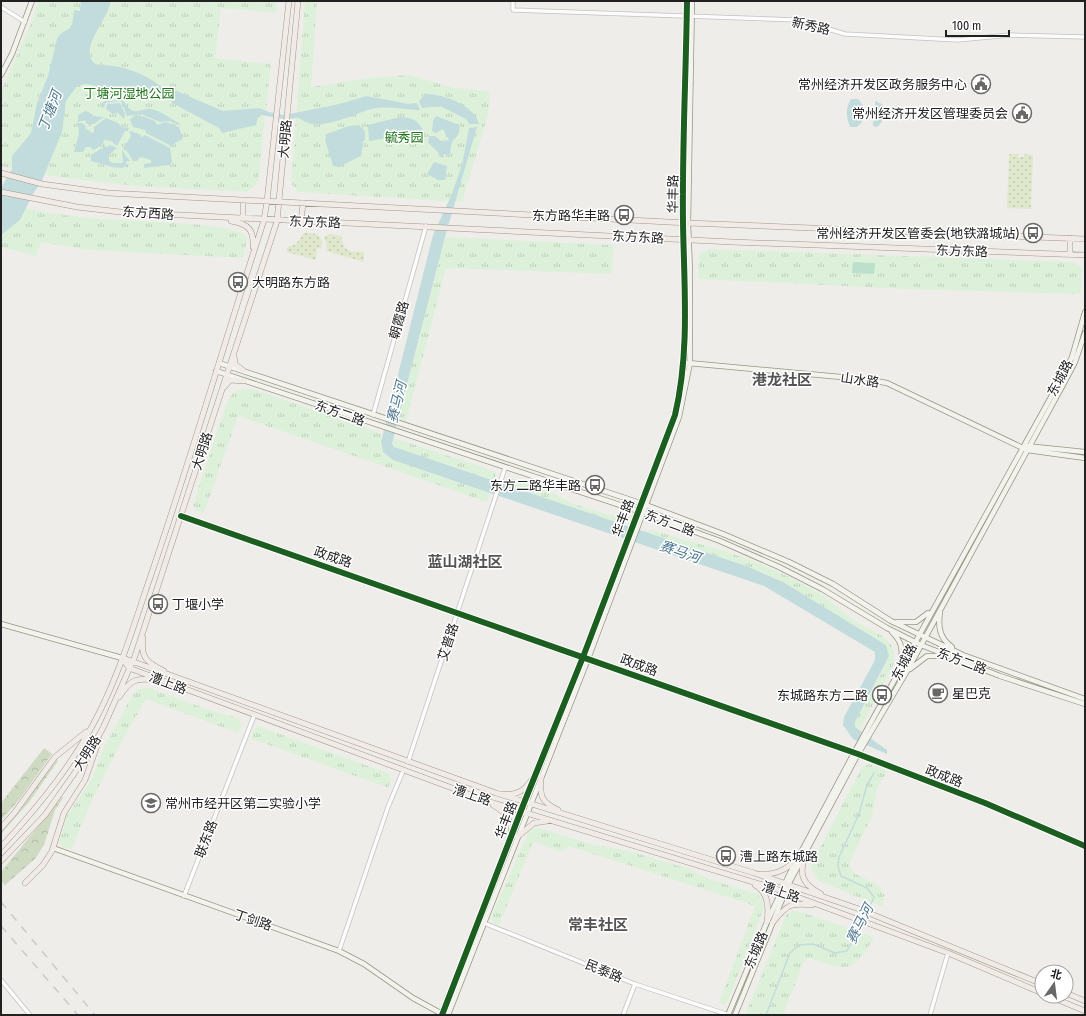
<svg xmlns="http://www.w3.org/2000/svg" width="1086" height="1016" viewBox="0 0 1086 1016" font-family="'Fira Sans Condensed','Noto Sans SC',sans-serif">
<defs>
<pattern id="grass-dots" width="8" height="8" patternUnits="userSpaceOnUse"><rect width="8" height="8" fill="#dfe8cd"/><path d="M2 2h.1M6 6h.1" fill="none" stroke="#bfc7b0" stroke-width="1.8" stroke-linecap="round"/></pattern>
<pattern id="forest-crowns" width="20" height="18" patternUnits="userSpaceOnUse"><rect width="20" height="18" fill="#cfdac3"/><path d="M2 6a3 3 0 1 1 6 0M12 15a3 3 0 1 1 6 0" fill="none" stroke="#b1bba7"/></pattern>
<pattern id="park-tufts" width="24" height="20" patternUnits="userSpaceOnUse"><rect width="24" height="20" fill="#ddf1da"/><path d="M3 7l-1-3M5 7V3M7 7l1-3M15 17l-1-3M17 17v-4M19 17l1-3" fill="none" stroke="#bdcebb"/></pattern>
</defs>
<rect width="100%" height="100%" fill="#efedea"/>
<path fill="url(#grass-dots)" d="M1009,154H1018V157H1024V154L1033,155L1031,209L1007,208Z
M304,233C314,232 325,235 321,249L318,248L315,260L287,252V247L296,244Z
M332,234L341,236L345,248L350,251L364,252V262L326,251L327,246L324,236Z"/>
<path fill="url(#forest-crowns)" d="M44,748L52,754L19,800L1,820V803Z
M57,760L58,761L29,802L1,834V832Z
M62,797L63,798L55,810L44,845L35,859L5,885L1,881V872Z"/>
<path fill="url(#park-tufts)" d="M38,1H277L276,13L221,8L215,58L271,64L258,183L247,192L137,186L64,178L1,166V91L33,19Z
M305,1H317L311,87L368,78L410,75L454,88L490,91L488,115L462,202L298,192L291,183Z
M1,202C34,211 67,216 101,219C128,221 229,222 246,235L247,241L243,258L88,250L41,242L36,256L1,247Z
M445,237L614,245L612,274L446,268L406,421L398,419Z
M710,249L1073,262L1082,268L1081,294L905,289L698,279L699,254Z
M241,389H253L382,434C379,447 382,453 393,460L490,492L487,502L238,416L204,513L197,511L193,505L227,402L233,393Z
M394,438L494,471L496,474L494,481L396,449L392,444Z
M512,478L547,490L574,504L623,519L625,525L506,485L508,480Z
M648,530H652C693,543 736,552 774,570C790,577 806,585 820,594C833,602 844,614 857,622C876,634 900,638 893,666L859,731L855,727V722L883,670L886,645L783,582L746,566L645,532Z
M143,688H149L209,710L238,718L242,726L238,733L146,699C118,747 91,797 72,849L62,847L59,843L67,816L91,780L103,749L133,694L137,690Z
M258,726L390,774L391,780L388,788L250,738L254,729Z
M869,764L887,771L877,789L872,816L849,864L854,873L878,885L884,894L883,907L819,881L813,873L811,865L862,767Z
M536,827L590,844L629,851L686,868L712,880L757,894L763,901L764,907L728,1001L724,1004L719,1003L755,906L569,846L561,852L533,842L499,925L494,923L491,917L528,833Z
M792,911H798L874,937C853,975 847,971 809,958L804,961L783,1015H745L786,915Z"/>
<path fill="#bce0cb" d="M853,262L875,263L874,274L852,273Z"/>
<path fill="#c2dcdd" d="M81,1H110C112,16 74,51 97,65C123,65 142,72 162,87L158,95H136L86,84L77,86L66,101L62,132L41,183L34,192L20,220L1,235V188L12,169V156L31,133L37,103L48,76L57,39C66,24 72,38 74,10L80,11Z
M174,90L223,111L259,108L269,112L284,115L340,104L366,96L409,104L417,103L420,110C407,110 390,106 376,108C355,112 319,135 299,118L282,119L262,115L258,117L256,125L222,133L219,128L172,103L170,98Z
M426,94C444,94 474,105 479,124H469L466,119L440,106L422,108L419,101Z
M851,99H858L863,105L858,112L862,122L857,127H850C846,116 845,109 851,99Z
M122,100C126,103 128,109 133,111C139,113 145,108 151,109C162,111 170,119 179,123L180,125L169,121L160,122L141,114L127,116L121,101L105,103L104,108L102,107L101,104L105,101Z
M875,101L882,104L886,114L881,123L877,127L873,126V122L879,116L878,109L875,106Z
M120,103L125,114L124,119L118,113L113,114L106,109L107,104Z
M85,111L89,112L93,116L104,117L94,124H91V127L85,122L86,120L78,122V115Z
M142,116L155,121L157,125L166,122L179,127L183,139L175,143L173,147L146,133L145,130L133,127L130,120L132,117Z
M436,116L459,125C461,139 452,137 451,146C450,149 451,152 450,156L444,154L443,158L439,156L438,152L428,143L429,136H435L441,141L449,140L443,129L436,133L432,131L433,121Z
M400,117C412,118 417,119 423,130L422,135L415,139L400,136L369,141L368,125Z
M106,118L118,123L122,127L129,128L128,131H125L117,146L111,141L104,140L103,144L94,150L90,147H86L83,152H74L79,134L78,123H82L86,126L85,128L92,133L94,132V127Z
M359,125L365,131V140L363,142L361,156L338,167L333,166L325,140L327,134L349,126Z
M477,127L445,237L398,419L392,444L394,447L746,566L783,582L886,645L889,656L855,722V727L887,750V754L853,739L843,725L844,717L875,660V652L764,586L393,460L383,452L381,442L433,235L451,196L462,165L469,128Z
M132,131L142,137L145,135L170,148L172,161L170,165L144,168V164L151,163V160L140,157L137,161H133L127,151L123,149L131,136L129,132Z
M110,145L117,148L109,155V161L113,163H123L122,150L130,161H127L126,163L128,168L124,166L123,168L112,167L91,161V155L105,146L107,147Z
M434,162L447,166L445,180H438L427,174Z"/>
<g fill="none" stroke-linecap="round" stroke-linejoin="round">
<path stroke="#c2dcdd" stroke-width="1.5" d="M162,88L173,93
M868,910L874,897L867,888L841,876L838,866L839,857L859,814L867,785L874,773
M766,1015L790,953L799,945L813,944L835,953L847,951L862,923"/>
<defs>
<path id="street" d="M513,1V10L798,20L845,34L958,40L1010,35L1085,37
M1,7L25,22
M373,415L426,226
M181,516L858,754L985,803L1085,846
M408,762L505,468
M184,896L254,716
M479,921L635,984L729,1015
M339,951L388,807L403,771
M1,980L30,1015
M623,1015L635,984
M930,1015L948,953"/>
<path id="secondary" d="M1,75L12,54L32,1
M219,363L646,505L723,534L789,562L833,584L891,621L963,655L1085,699
M688,363L863,379L887,383L1027,450L1085,458
M216,371L638,511L720,541L779,567L822,589L887,628L921,645L1000,676L1085,704
M1026,446L1085,452
M940,612C938,626 939,638 952,647
M897,622H916L928,613
M1,624L122,658
M892,632C904,644 902,651 901,667
M910,669L927,656H944
M53,848L339,951L364,964L413,998L444,1015
M442,1015L524,803L583,657L675,415C690,352 684,286 683,222C682,149 686,75 687,1
M448,1015L588,659L679,417L690,363V271L688,223L692,1
M728,1015L767,922L790,873L854,753L1061,379L1072,357L1085,312
M735,1015L788,885L858,754L907,671L1064,383L1075,362L1085,333"/>
<path id="primary" d="M1,173L42,184L108,193L688,223L1085,239
M1,192L77,207L120,212L732,242L1085,255
M243,219V200
M231,221C248,224 254,229 253,247
M301,222L303,203
M1070,255V238
M234,356L235,364L244,371
M224,387L230,380L244,381
M143,638C140,658 148,663 164,671
M122,658L129,668L487,801L776,889L948,953L1042,993
M123,658L496,793L754,873L859,909L1042,984
M119,697C129,682 134,677 153,680
M541,776C540,796 540,801 558,810
M504,794C521,796 527,787 536,774
M493,805C505,812 511,819 512,834
M1,828L15,812L55,757L86,732
M517,837L534,823L547,821
M1,847C39,806 75,762 100,711C122,667 136,618 152,572C192,455 226,337 264,220L267,201L289,1
M806,852C799,873 800,883 821,894
M1,861L45,815L90,751L103,728L135,656L277,221L298,1
M761,874C779,875 788,868 800,856
M25,883L43,865L52,851L64,813L85,780L99,740
M755,885C769,892 769,908 767,922
M773,922C786,906 790,902 812,905
M1066,993L1085,1001
M1049,996L1085,1011"/>
</defs>
<use href="#street" stroke="#c2c2c0" stroke-width="5"/>
<use href="#secondary" stroke="#989684" stroke-width="6"/>
<use href="#primary" stroke="#a39789" stroke-width="6"/>
<use href="#street" stroke="#fdfcfc" stroke-width="3.5"/>
<use href="#secondary" stroke="#f3f3ed" stroke-width="4.5"/>
<use href="#primary" stroke="#f0ebe7" stroke-width="5"/>
<path stroke="#cbcbcb" stroke-width="1.5" stroke-dasharray="8 8" stroke-linecap="butt" d="M1,902L95,1015
M1,926L78,1015"/>
<defs>
<path id="cycleway" d="M181,516L858,754L985,803L1085,846
M442,1015L524,803L583,657L675,415C690,352 684,286 683,222C682,149 686,75 687,1"/>
</defs>
<use href="#cycleway" stroke="#fff" stroke-width="8"/>
<use href="#cycleway" stroke="#1b5e20" stroke-width="6"/>
</g>
<defs>
<symbol id="civic-ring" viewBox="-11 -11 22 22"><circle r="9.5" fill="#fff" stroke="#696867" stroke-width="1.5"/><path d="M-.6-6.5H3V-4.5H.6V-3L4-1V1h2V6H-6V1h2V-1L-.6-3ZM-1.2 2.5V6h2.4V2.5Z" fill="#696867"/></symbol>
<symbol id="bus-ring" viewBox="-11 -11 22 22"><circle r="9.5" fill="#fff" stroke="#696867" stroke-width="1.5"/><path d="M-5-6H5V4H4V6H2V4H-2V6H-4V4H-5ZM-3.5-4V0h7V-4ZM-3.5 1.2v1.5H-2V1.2ZM2 1.2v1.5H3.5V1.2Z" fill="#696867"/></symbol>
<symbol id="cafe-ring" viewBox="-11 -11 22 22"><circle r="9.5" fill="#fff" stroke="#696867" stroke-width="1.5"/><path d="M-5.5-4.5H6V0H3Q3 3.5 0 3.5H-2.5Q-5.5 3.5-5.5 0ZM3-3.2v2h1.7v-2ZM-6 4.5H4V6H-6Z" fill="#696867"/></symbol>
<symbol id="school-ring" viewBox="-11 -11 22 22"><circle r="9.5" fill="#fff" stroke="#696867" stroke-width="1.5"/><path d="M0-5L7-2L0 1L-7-2ZM-4 1L0 2.5L4 1V4Q0 6-4 4Z" fill="#696867"/></symbol>
</defs>
<g fill-rule="evenodd">
<use href="#civic-ring" x="970" y="73" width="22" height="22"/>
<use href="#civic-ring" x="1011" y="102" width="22" height="22"/>
<use href="#bus-ring" x="613" y="204" width="22" height="22"/>
<use href="#bus-ring" x="1022" y="222" width="22" height="22"/>
<use href="#bus-ring" x="227" y="271" width="22" height="22"/>
<use href="#bus-ring" x="584" y="474" width="22" height="22"/>
<use href="#bus-ring" x="147" y="593" width="22" height="22"/>
<use href="#cafe-ring" x="927" y="682" width="22" height="22"/>
<use href="#bus-ring" x="871" y="684" width="22" height="22"/>
<use href="#school-ring" x="140" y="792" width="22" height="22"/>
<use href="#bus-ring" x="715" y="845" width="22" height="22"/>
</g>
<g text-anchor="middle" dominant-baseline="central" stroke-width="3" stroke-linejoin="round" paint-order="stroke">
<g font-size="13" fill="#212121" stroke="#fff">
<text transform="translate(811 26) rotate(13)">新秀路</text>
<text transform="translate(285 139) rotate(-85)">大明路</text>
<text transform="translate(673 194) rotate(-89)">华丰路</text>
<text transform="translate(148 213) rotate(4)">东方西路</text>
<text transform="translate(315 222) rotate(2)">东方东路</text>
<text transform="translate(638 237) rotate(3)">东方东路</text>
<text transform="translate(962 251) rotate(2)">东方东路</text>
<text transform="translate(399 320) rotate(-74)">朝霞路</text>
<text transform="translate(1060 378) rotate(-62)">东城路</text>
<text transform="translate(860 380) rotate(8)">山水路</text>
<text transform="translate(340 413) rotate(19)">东方二路</text>
<text transform="translate(202 451) rotate(-72)">大明路</text>
<text transform="translate(623 518) rotate(-69)">华丰路</text>
<text transform="translate(670 523) rotate(20)">东方二路</text>
<text transform="translate(333 557) rotate(19)">政成路</text>
<text transform="translate(448 642) rotate(-72)">艾普路</text>
<text transform="translate(962 661) rotate(21)">东方二路</text>
<text transform="translate(904 662) rotate(-63)">东城路</text>
<text transform="translate(639 665) rotate(20)">政成路</text>
<text transform="translate(168 683) rotate(21)">漕上路</text>
<text transform="translate(87 753) rotate(-57)">大明路</text>
<text transform="translate(944 776) rotate(21)">政成路</text>
<text transform="translate(472 795) rotate(19)">漕上路</text>
<text transform="translate(506 820) rotate(-69)">华丰路</text>
<text transform="translate(206 839) rotate(-69)">联东路</text>
<text transform="translate(781 892) rotate(19)">漕上路</text>
<text transform="translate(253 920) rotate(19)">丁剑路</text>
<text transform="translate(756 950) rotate(-67)">东城路</text>
<text transform="translate(604 971) rotate(22)">民泰路</text>
</g>
<g font-size="13" fill="#212121" stroke="#fff" text-anchor="end">
<text x="967" y="84">常州经济开发区政务服务中心</text>
<text x="1008" y="113">常州经济开发区管理委员会</text>
<text x="610" y="215">东方路华丰路</text>
<text x="1019" y="233">常州经济开发区管委会(地铁潞城站)</text>
<text x="252" y="282" text-anchor="start">大明路东方路</text>
<text x="581" y="485">东方二路华丰路</text>
<text x="172" y="604" text-anchor="start">丁堰小学</text>
<text x="952" y="693" text-anchor="start">星巴克</text>
<text x="868" y="695">东城路东方二路</text>
<text x="165" y="803" text-anchor="start">常州市经开区第二实验小学</text>
<text x="740" y="856" text-anchor="start">漕上路东城路</text>
</g>
<g font-size="13" fill="#1f741a" stroke="#fff">
<text x="129" y="93">丁塘河湿地公园</text>
<text x="404" y="137">毓秀园</text>
</g>
<g font-size="14" font-style="italic" fill="#4e7890" stroke="#fff">
<text transform="translate(50 111) rotate(-69)">丁塘河</text>
<text transform="translate(397 402) rotate(-76)">赛马河</text>
<text transform="translate(680 552) rotate(19)">赛马河</text>
<text transform="translate(860 924) rotate(-63)">赛马河</text>
</g>
<g font-size="15" font-weight="bold" fill="#545454" stroke="#fff">
<text x="782" y="380">港龙社区</text>
<text x="465" y="562">蓝山湖社区</text>
<text x="598" y="925">常丰社区</text>
</g>
</g>
<rect width="1086" height="1016" fill="none" stroke="#212121" stroke-width="4"/>
<g transform="translate(1054 984) rotate(14)"><circle r="19" fill="#ffffff" stroke="#a6a6a6"/>
<path d="M0-3L7 15L0 10L-7 15Z" fill="#696867"/>
<text y="-6" font-size="11" font-weight="bold" text-anchor="middle" fill="#212121">北</text>
</g>
<path d="M946 30v6h63v-6" fill="none" stroke="#212121" stroke-width="2"/>
<text x="952" y="30" font-size="12" fill="#212121" stroke="#ffffff" stroke-width="3" paint-order="stroke">100 m</text>
</svg>
